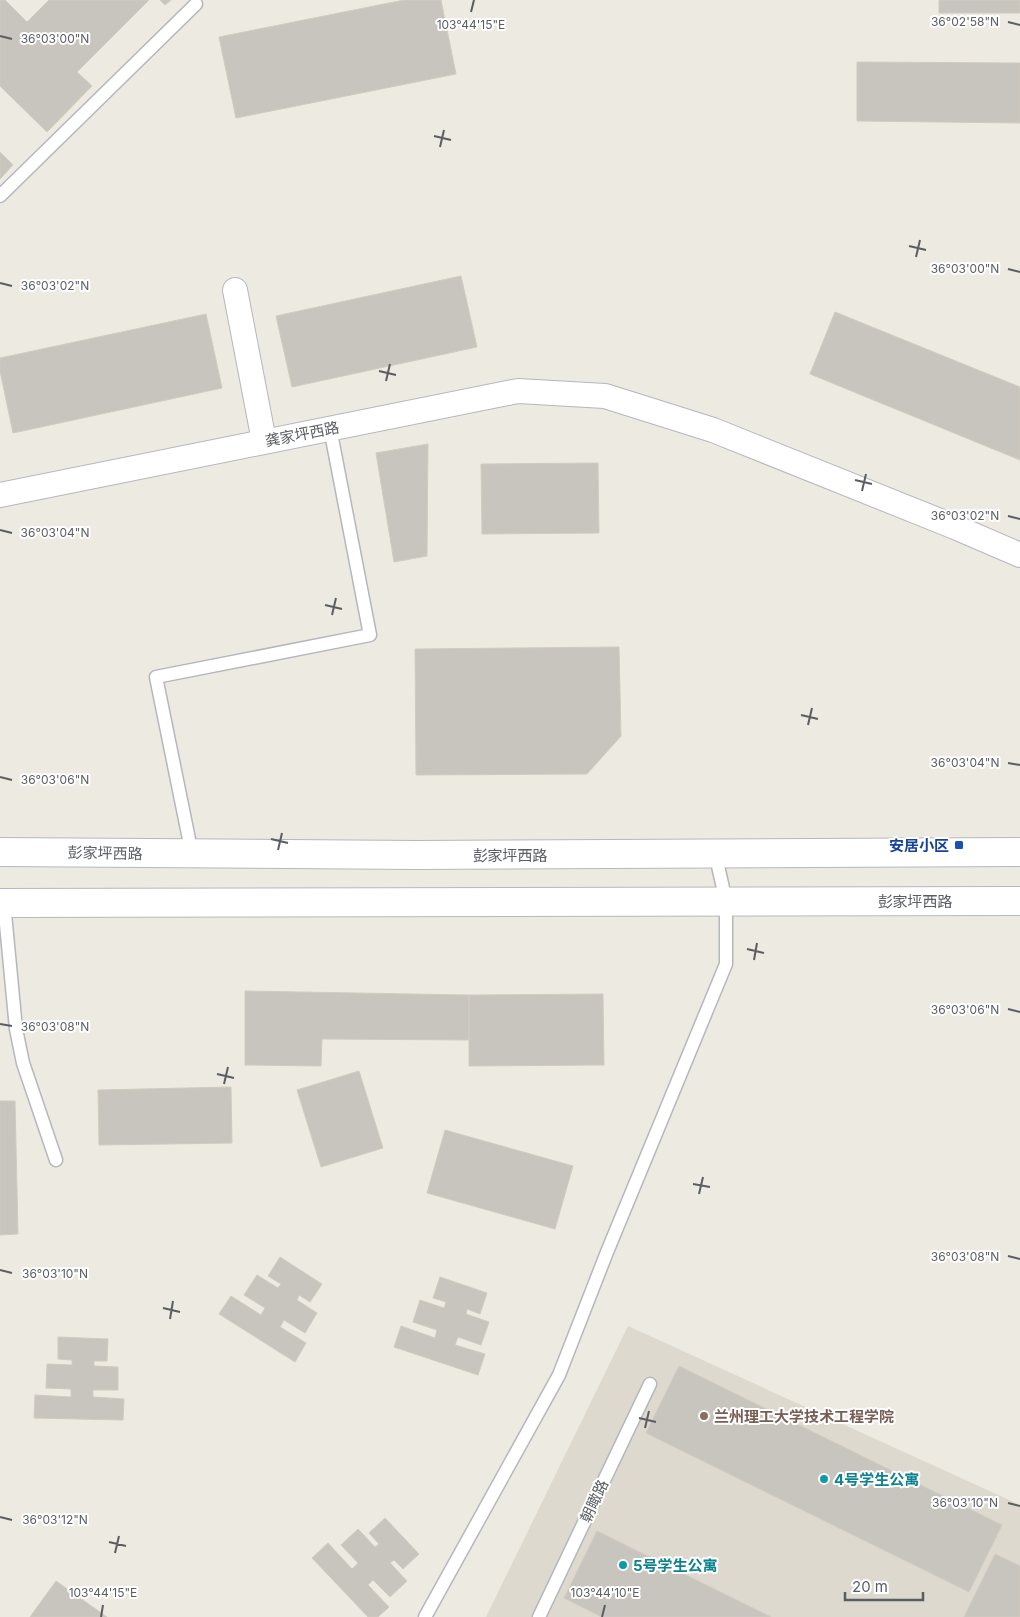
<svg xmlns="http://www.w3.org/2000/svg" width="1020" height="1617" viewBox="0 0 1020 1617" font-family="Inter,'Noto Sans SC',sans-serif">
<rect width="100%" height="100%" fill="#edeae1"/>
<path fill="#ddd9cf" d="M628,1326L1020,1505V1617H486Z"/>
<path fill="#c8c4be" stroke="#d2ccbf" d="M0,0H5L27,22L49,0H149L77,72L92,86L47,132L0,86Z
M160,0H171L165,5Z
M404,0H441L456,74L236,118L219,37Z
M939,0H1020V13H939Z
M857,62L1020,63V123L857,121Z
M0,152L13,165L0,179Z
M461,276L477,347L292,387L276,316Z
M835,312L1020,387V460L810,374Z
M206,314L222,388L13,433L0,371V358Z
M428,444L427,556L394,562L376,453Z
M598,463L599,533L482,534L481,464Z
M619,647L621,736L587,774L416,775L415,649Z
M245,991L469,995V1040L322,1039L321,1066L245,1065Z
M603,994L604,1065L469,1066V995Z
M359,1071L383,1148L321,1167L297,1090Z
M231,1087L232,1143L99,1145L98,1090Z
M0,1101H15L18,1234L0,1235Z
M445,1130L573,1166L555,1229L427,1193Z
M280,1257L322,1284L310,1302L299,1295L297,1300L317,1313L305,1333L284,1320L280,1327L306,1343L295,1362L219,1314L231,1296L261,1315L265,1308L244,1295L257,1275L278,1288L281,1284L268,1276Z
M440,1277L487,1293L480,1314L467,1309L466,1314L489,1322L481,1345L458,1337L455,1345L485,1354L478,1375L394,1347L401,1326L435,1338L437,1330L413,1322L420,1300L444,1308L446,1302L433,1298Z
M58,1337L108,1339L107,1361H94V1366L118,1367V1390H93V1397L124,1399L123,1420L34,1418L35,1395L71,1397V1389L46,1388L47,1364L72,1365V1360L58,1359Z
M679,1366L1002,1525L969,1592L646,1433Z
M385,1518L419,1554L403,1569L394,1560L390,1563L407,1581L390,1597L373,1580L368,1585L389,1607L378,1617H368L312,1558L328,1543L352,1569L358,1563L341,1545L358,1529L375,1547L379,1544L369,1533Z
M597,1531L771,1617H602L564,1598Z
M995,1554L1020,1566V1617H964Z
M56,1581L107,1617H30Z"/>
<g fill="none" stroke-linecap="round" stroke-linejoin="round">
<defs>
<path id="lane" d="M0,196L196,4
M192,854L156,677L370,635L330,428
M4,903L16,1029L23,1063L56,1160
M425,1617L559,1375L607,1252L726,964V901L715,853
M539,1617L650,1384"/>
<path id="street" d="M235,290L264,441
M0,495L518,391L605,396L713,430L955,527L1020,555"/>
<path id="secondary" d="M0,852L416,855L1020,852
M0,903L1020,901"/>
</defs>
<use href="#lane" stroke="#b4b7bc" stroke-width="15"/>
<use href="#street" stroke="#b4b7bc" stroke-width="26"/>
<use href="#secondary" stroke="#b5b8be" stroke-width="30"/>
<use href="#lane" stroke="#fff" stroke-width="12"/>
<use href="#street" stroke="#fff" stroke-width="24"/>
<use href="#secondary" stroke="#fff" stroke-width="28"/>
</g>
<path fill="none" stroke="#5a5d62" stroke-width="2" d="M471,12L474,0M1008,22L1020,25M0,36L12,39M434,136L451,140M440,147L444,130M909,246L926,250M916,257L920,240M1008,269L1020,272M0,283L12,286M379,371L396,375M386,381L390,364M855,480L872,484M862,491L866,474M1008,516L1020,519M0,530L12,533M325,605L342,609M332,615L336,598M801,715L818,719M808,725L812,708M1008,763L1020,765M0,777L12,780M271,839L288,843M278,850L282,833M747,949L764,953M754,960L757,943M1008,1009L1020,1012M0,1024L12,1026M217,1074L234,1078M224,1084L228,1067M693,1184L710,1187M699,1194L703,1177M1008,1256L1020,1259M0,1270L12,1273M163,1308L180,1312M170,1319L173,1301M639,1418L656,1422M645,1428L649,1411M1008,1503L1020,1506M0,1517L12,1520M109,1542L126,1546M115,1553L119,1536M101,1617L103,1605M602,1617L605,1605"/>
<rect fill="#1a4fb4" stroke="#fff" stroke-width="2" x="954" y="840" width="10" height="10" rx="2.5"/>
<circle fill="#8d6e63" stroke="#fff" stroke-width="2" cx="704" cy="1416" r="5"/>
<g fill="#0f9aa8" stroke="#fff" stroke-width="2">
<circle cx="824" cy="1479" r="5"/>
<circle cx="623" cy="1565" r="5"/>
</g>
<g text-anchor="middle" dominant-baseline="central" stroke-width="4" stroke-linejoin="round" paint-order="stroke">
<g font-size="15" fill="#5a5d62" stroke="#fff">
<text transform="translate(302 434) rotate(-11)">龚家坪西路</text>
<text transform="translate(105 853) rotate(1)">彭家坪西路</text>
<text x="510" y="855">彭家坪西路</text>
<text x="915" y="901">彭家坪西路</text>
<text transform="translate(594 1501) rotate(-65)">朝瞰路</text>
</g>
<g font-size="15" font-weight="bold" fill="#164399" stroke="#fff" text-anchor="end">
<text x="949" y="845">安居小区</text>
</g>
<g font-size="15" font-weight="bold" fill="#785e54" stroke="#fff" text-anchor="start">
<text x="714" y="1416">兰州理工大学技术工程学院</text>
</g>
<g font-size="15" font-weight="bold" fill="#0d838f" stroke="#fff" text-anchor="start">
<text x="834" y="1479">4号学生公寓</text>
<text x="633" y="1565">5号学生公寓</text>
</g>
</g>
<g font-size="12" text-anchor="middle" fill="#5a5d62" stroke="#fff" stroke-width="4" stroke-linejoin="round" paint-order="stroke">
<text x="965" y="26">36°02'58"N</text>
<text x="471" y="29">103°44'15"E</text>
<text x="55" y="43">36°03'00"N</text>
<text x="965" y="273">36°03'00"N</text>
<text x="55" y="290">36°03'02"N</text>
<text x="965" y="520">36°03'02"N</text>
<text x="55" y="537">36°03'04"N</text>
<text x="965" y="767">36°03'04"N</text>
<text x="55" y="784">36°03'06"N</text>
<text x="965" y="1014">36°03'06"N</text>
<text x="55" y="1031">36°03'08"N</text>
<text x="965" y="1261">36°03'08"N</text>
<text x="55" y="1278">36°03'10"N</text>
<text x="965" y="1507">36°03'10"N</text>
<text x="55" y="1524">36°03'12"N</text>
<text x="103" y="1597">103°44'15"E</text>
<text x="605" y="1597">103°44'10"E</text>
</g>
<path d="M845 1592v8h78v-8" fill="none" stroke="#5a5d62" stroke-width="2.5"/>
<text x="852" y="1592" font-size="15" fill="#5a5d62" stroke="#ffffff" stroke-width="4" paint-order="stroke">20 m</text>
</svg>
